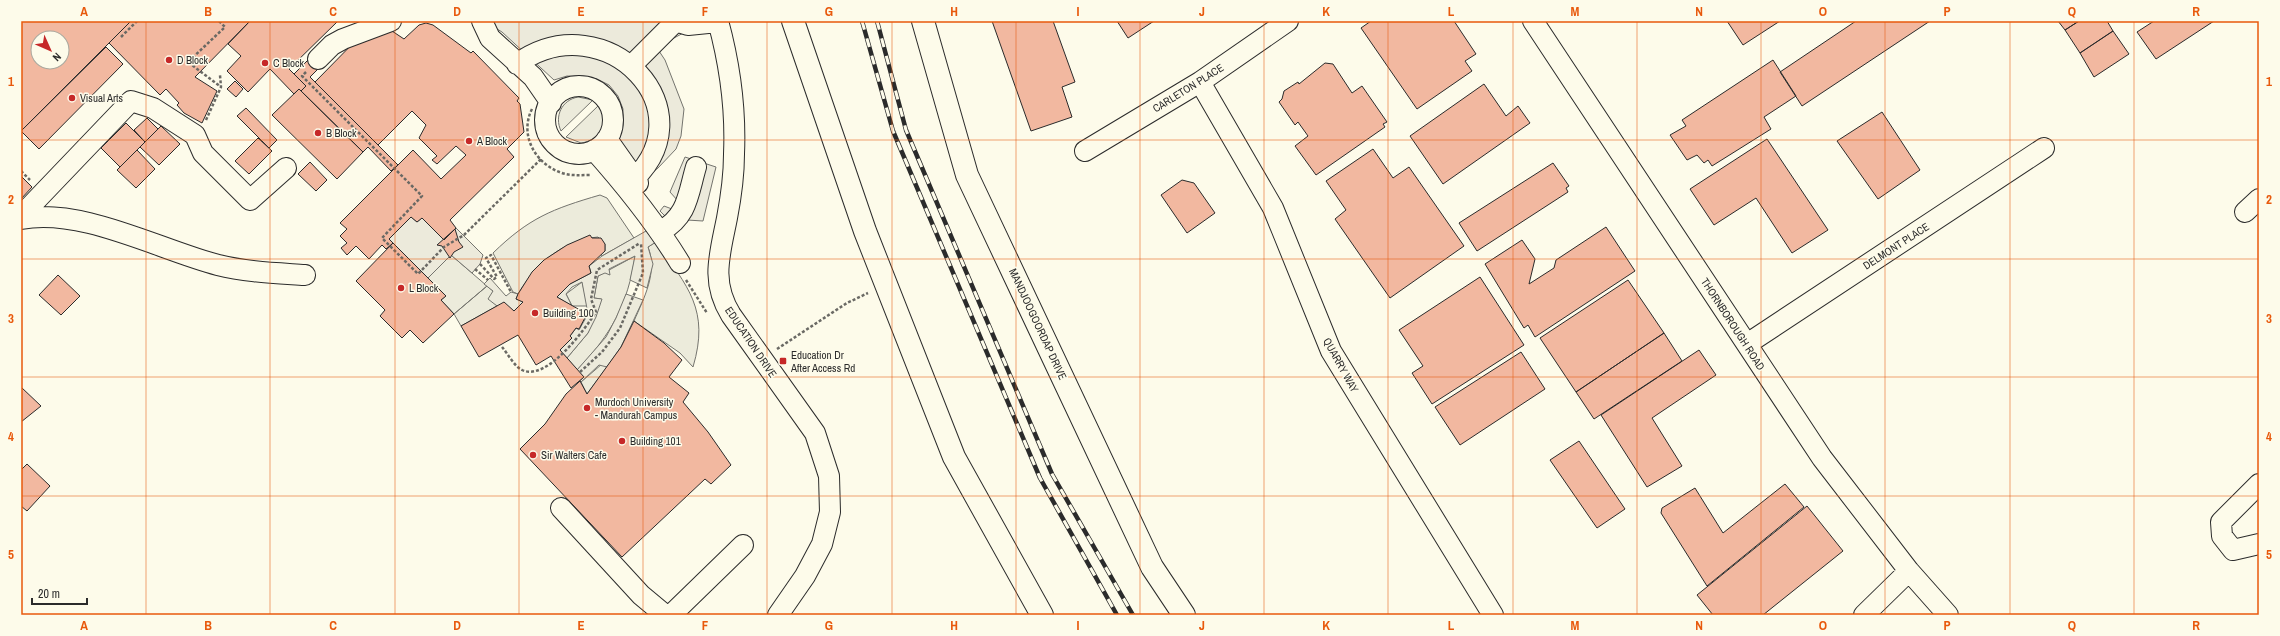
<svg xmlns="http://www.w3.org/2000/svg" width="2280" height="636" viewBox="0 0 2280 636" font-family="'Archivo Narrow',sans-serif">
<rect width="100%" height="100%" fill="#fdfbea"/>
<path fill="#ecebdb" stroke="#74746e" d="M578,97L593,100L561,131C554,116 562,100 578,97Z
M599,105C611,121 599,141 581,143L566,137Z
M600,195L607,198L634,238L602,256L601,254L605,251V244L598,237C562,240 535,265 518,294L513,292L493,253C529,218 552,209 600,195Z
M656,242C688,287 710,310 693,367L680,353L634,321C644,298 658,272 648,247Z
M451,255L487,286L454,314L441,300L446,296L428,278Z
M635,256C628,304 611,335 577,370L567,358L588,333L601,299L594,298L598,276Z
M582,282L588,306H572L566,294Z
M487,286L493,291V302L497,306L461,326L454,314Z
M602,364L607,367L587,394L581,382Z"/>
<path fill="#eceadb" stroke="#74746e" d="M484,21H689L687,31L674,38L659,51L665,60L684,109L681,136L676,149L658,168L648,176L618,144L622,129L623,109L618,96L609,85L597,79L587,77L567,76L554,80L502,32Z
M685,157L716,167L703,221L687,220L676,227L660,211L664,206L672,209L678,201L670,192Z
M411,217L417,222L422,218L444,239L456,228L483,255L480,264L472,273L451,255L428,278L389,239Z
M646,231L656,242L648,247L653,264L647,288L630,280L635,256L609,269L610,275L605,273L598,276L594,298L602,299L596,317L588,333L567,358L560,350L576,328L579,330L588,314L582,282L572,287L566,294L572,306L557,297L570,284L591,273L589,266L602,256Z
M490,278L506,296L511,292L518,294L516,299L523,302L514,311L497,306L488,299L493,291L484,284Z
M626,294L643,300L621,347L607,367L599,365L581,382L580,381L584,377L577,370L606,337L616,318Z"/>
<path fill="#f2b8a0" stroke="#2b2b2b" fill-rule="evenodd" d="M21,21H131L21,131ZM38,38H62V62H38Z
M131,21H250L195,77L217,91L202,123L184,113L177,105L179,103L166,89L160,95L109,43Z
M250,21H338L289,69L306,86L301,91L299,89L294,94L270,69L248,92L227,71L241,56L228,44Z
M992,21H1053L1075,82L1062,87L1072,117L1031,131Z
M1117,21H1154L1128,38Z
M1371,21H1454L1476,54L1465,61L1472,71L1417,109L1361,28Z
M1727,21H1780L1743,45Z
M1856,21H1930L1802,106L1780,72Z
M2058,21H2079L2065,30Z
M2079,21H2107L2113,31L2080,53L2065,30Z
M2154,21H2214L2156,59L2137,32Z
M426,23L433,25L471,53L473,51L519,98L517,101L520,104L524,132L507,149L514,157L450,220L456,228L444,240L422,218L417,222L411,217L389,239L393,243L386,249L382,245L369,259L356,246L347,255L341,248L347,243L340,236L347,229L340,223L413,150L441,179L466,155L456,146L437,164L432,160L437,156L419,138L426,125L412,111L378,145L315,82L369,27L383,25L404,39L419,25Z
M2113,31L2129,54L2094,77L2080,53Z
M106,47L123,64L39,149L21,131Z
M314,54L323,64L310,77L398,165L391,171L368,147L363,152L301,91L306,86L294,74Z
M1773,60L1796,96L1764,117L1771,129L1712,166L1708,160L1704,163L1697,155L1687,160L1670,135L1686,126L1682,120Z
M1325,63L1333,64L1352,93L1362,86L1387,122L1383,124L1385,127L1316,175L1295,146L1308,136L1298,122L1295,125L1279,102L1282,99L1284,91L1298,82L1299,84Z
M235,81L243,89L236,97L227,89Z
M1484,84L1506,116L1518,106L1530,123L1443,184L1410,136Z
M299,89L363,152L337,179L272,115Z
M246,108L277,140L269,148L237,116Z
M1882,112L1920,170L1878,199L1837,141Z
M147,118L158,129L145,142L134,130Z
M126,123L145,142L120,167L101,148Z
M161,126L180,144L159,165L140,147Z
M258,138L272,151L249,174L235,161Z
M1767,139L1828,230L1792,253L1756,198L1714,225L1690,189Z
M1373,149L1393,178L1409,167L1464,246L1390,298L1335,219L1346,210L1326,181Z
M137,150L155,169L136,188L117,170Z
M310,162L327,180L316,191L298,174Z
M1553,163L1569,186L1566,188L1568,192L1477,251L1459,223Z
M21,176L32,187L21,199Z
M1182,180L1194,183L1215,213L1187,233L1161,195Z
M1606,227L1635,271L1535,337L1528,325L1524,328L1485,264L1522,240L1535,259L1529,284L1554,268L1556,260Z
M455,229L459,242L463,247L454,252L450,258L442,246L437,245Z
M590,235L592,238H601L605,244V251L589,266L591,273L570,284L557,297L587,314L579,329L576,328L570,336L572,338L560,350L584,377L571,388L551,356L536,365L518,335L479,357L461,326L504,302L514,311L523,302L516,299L518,294L532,272L544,260L567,245Z
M393,243L446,296L441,300L454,314L423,343L410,330L402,338L380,316L385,310L356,281Z
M58,275L80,296L61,315L39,295Z
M1480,277L1524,345L1432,404L1412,373L1423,366L1399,330Z
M1628,280L1664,333L1576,392L1540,338Z
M634,321L664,343L682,360L669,377L689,393L683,402L708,432L731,465L711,484L705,479L622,557L520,449L545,424L566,394L580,381L587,394L621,347Z
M1664,333L1682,361L1594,419L1576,392Z
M1699,350L1716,375L1652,418L1682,466L1647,487L1601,415Z
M1521,352L1545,389L1460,445L1435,407Z
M21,387L41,406L21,422Z
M1579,441L1625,509L1597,528L1550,460Z
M27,464L50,486L27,511L21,506V470Z
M1785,484L1804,507L1707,586L1661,513L1662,508L1695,488L1723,533Z
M1807,506L1843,551L1763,615H1713L1697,595Z"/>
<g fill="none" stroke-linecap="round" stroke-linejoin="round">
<defs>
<path id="minor" d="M482,21L490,38L533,77L551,103
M675,21L688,25L718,22
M718,21C730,65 736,108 734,154C734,175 731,197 727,218C720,254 710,281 731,315L815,433L829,476L830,512L822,544L805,576L778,615
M1533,21L1822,458L1909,571L1948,615
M318,59L332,45L343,39L391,21
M636,61L676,21
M517,64C605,0 716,113 626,186
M1200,82L1273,208L1331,351L1493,615
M545 120a34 34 0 1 1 68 0a34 34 0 1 1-68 0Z
M607,139L638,183
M594,150C626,186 655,222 680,263
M1085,151L1200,82L1288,21
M2245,212L2259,199
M21,216L131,101L153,108L195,135L203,153L250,200L286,168
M21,219C81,207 160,250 218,265C246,272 276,273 305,275
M661,231C688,216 688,194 696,167
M1747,344L2044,148
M2259,484L2221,522L2222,536L2233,550L2259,544
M561,508L641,595L665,615
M671,615L743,545
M1864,615L1909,571"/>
<path id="highway" d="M793,21L865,231L954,457L1042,615
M923,21L967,175L1152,567L1184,615"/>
</defs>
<use href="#minor" stroke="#2b2b2b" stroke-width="22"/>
<use href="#highway" stroke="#2b2b2b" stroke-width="24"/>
<path stroke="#6a6964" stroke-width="2.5" stroke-dasharray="3 2" stroke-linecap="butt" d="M219,21L225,27L188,62L221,87
M121,37L137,21
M306,72L302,76L422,196L382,238L418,274L444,247L464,235L541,159
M532,109C519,135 535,164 562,173C571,176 580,175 590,175
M206,120L221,87L220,75
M21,171L30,180
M480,264L494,279L497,277L486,258L491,255L511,292
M475,269L488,280
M686,280L707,313
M502,347C508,354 514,366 522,370C547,382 585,329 596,312L591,299L597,270L640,243
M777,349L847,303L868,293
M580,372L602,352L620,328L643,273L641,243"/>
<use href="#minor" stroke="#fdfbea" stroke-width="20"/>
<use href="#highway" stroke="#fdfbea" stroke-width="22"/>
<defs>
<path id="rail" d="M862,21L893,131L1040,478L1117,615
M877,21L906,130L1052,474L1133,615"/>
</defs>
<use href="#rail" stroke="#2b2b2b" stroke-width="4.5"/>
<use href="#rail" stroke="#fdfbea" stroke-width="3" stroke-dasharray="9" stroke-linecap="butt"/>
</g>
<path fill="none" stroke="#e8590c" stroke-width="1" stroke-opacity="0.55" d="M146,21V615M270,21V615M395,21V615M519,21V615M643,21V615M767,21V615M892,21V615M1016,21V615M1140,21V615M1264,21V615M1388,21V615M1513,21V615M1637,21V615M1761,21V615M1885,21V615M2010,21V615M2134,21V615M21,140H2259M21,259H2259M21,377H2259M21,496H2259"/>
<g fill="#c62828" stroke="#fdfbea" stroke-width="1.5">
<circle cx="169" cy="60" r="4"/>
<circle cx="265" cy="63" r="4"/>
<circle cx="72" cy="98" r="4"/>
<circle cx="318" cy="133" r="4"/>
<circle cx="469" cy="141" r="4"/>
<circle cx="401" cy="288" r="4"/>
<circle cx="535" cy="313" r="4"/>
<rect x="779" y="357" width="8" height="8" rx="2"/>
<circle cx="587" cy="408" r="4"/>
<circle cx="622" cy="441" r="4"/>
<circle cx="533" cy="455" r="4"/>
</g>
<g text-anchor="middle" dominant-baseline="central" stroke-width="3" stroke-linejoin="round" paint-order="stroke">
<g font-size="11" fill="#2b2b2b" stroke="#fdfbea" text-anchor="start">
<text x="177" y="60">D Block</text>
<text x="273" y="63">C Block</text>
<text x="80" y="98">Visual Arts</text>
<text x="326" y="133">B Block</text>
<text x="477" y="141">A Block</text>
<text x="409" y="288">L Block</text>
<text x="543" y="313">Building 100</text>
<text x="791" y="355">Education Dr<tspan x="791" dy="13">After Access Rd</tspan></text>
<text x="595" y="402">Murdoch University<tspan x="595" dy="13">- Mandurah Campus</tspan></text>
<text x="630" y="441">Building 101</text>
<text x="541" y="455">Sir Walters Cafe</text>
</g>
<g font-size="11" fill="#2b2b2b" stroke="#fdfbea">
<text transform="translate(1188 88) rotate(-32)">CARLETON PLACE</text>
<text transform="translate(1896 246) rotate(-33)">DELMONT PLACE</text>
<text transform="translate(1038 324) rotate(65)">MANDJOOGOORDAP DRIVE</text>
<text transform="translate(1733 324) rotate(57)">THORNBOROUGH ROAD</text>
<text transform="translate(751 342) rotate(56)">EDUCATION DRIVE</text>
<text transform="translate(1341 365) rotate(61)">QUARRY WAY</text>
</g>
</g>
<rect width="2280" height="636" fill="none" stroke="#fdfbea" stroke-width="44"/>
<g transform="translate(50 50) rotate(135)"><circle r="19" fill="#fdfbea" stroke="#a9a89e"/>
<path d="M0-3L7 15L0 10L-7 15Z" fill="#c62828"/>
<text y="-6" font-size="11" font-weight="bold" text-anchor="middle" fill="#2b2b2b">N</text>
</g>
<path d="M32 598v6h55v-6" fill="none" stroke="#2b2b2b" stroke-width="2"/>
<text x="38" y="598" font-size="12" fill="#2b2b2b" stroke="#fdfbea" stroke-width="3" paint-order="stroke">20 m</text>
<rect x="22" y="22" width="2236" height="592" fill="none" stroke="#e8590c" stroke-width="1.5"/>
<g font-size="13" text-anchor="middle" font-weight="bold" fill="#e8590c">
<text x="84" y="16">A</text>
<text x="208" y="16">B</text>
<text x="333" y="16">C</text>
<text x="457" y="16">D</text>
<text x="581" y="16">E</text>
<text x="705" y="16">F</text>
<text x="829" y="16">G</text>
<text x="954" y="16">H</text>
<text x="1078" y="16">I</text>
<text x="1202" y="16">J</text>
<text x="1326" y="16">K</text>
<text x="1451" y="16">L</text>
<text x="1575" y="16">M</text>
<text x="1699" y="16">N</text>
<text x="1823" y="16">O</text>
<text x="1947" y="16">P</text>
<text x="2072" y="16">Q</text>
<text x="2196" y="16">R</text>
<text x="11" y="86">1</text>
<text x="2269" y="86">1</text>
<text x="11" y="204">2</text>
<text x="2269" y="204">2</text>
<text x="11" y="323">3</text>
<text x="2269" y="323">3</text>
<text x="11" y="441">4</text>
<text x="2269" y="441">4</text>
<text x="11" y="559">5</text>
<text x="2269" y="559">5</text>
<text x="84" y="630">A</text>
<text x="208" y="630">B</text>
<text x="333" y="630">C</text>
<text x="457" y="630">D</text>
<text x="581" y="630">E</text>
<text x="705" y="630">F</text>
<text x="829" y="630">G</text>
<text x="954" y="630">H</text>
<text x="1078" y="630">I</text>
<text x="1202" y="630">J</text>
<text x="1326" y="630">K</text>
<text x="1451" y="630">L</text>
<text x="1575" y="630">M</text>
<text x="1699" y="630">N</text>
<text x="1823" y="630">O</text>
<text x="1947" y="630">P</text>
<text x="2072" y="630">Q</text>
<text x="2196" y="630">R</text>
</g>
</svg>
